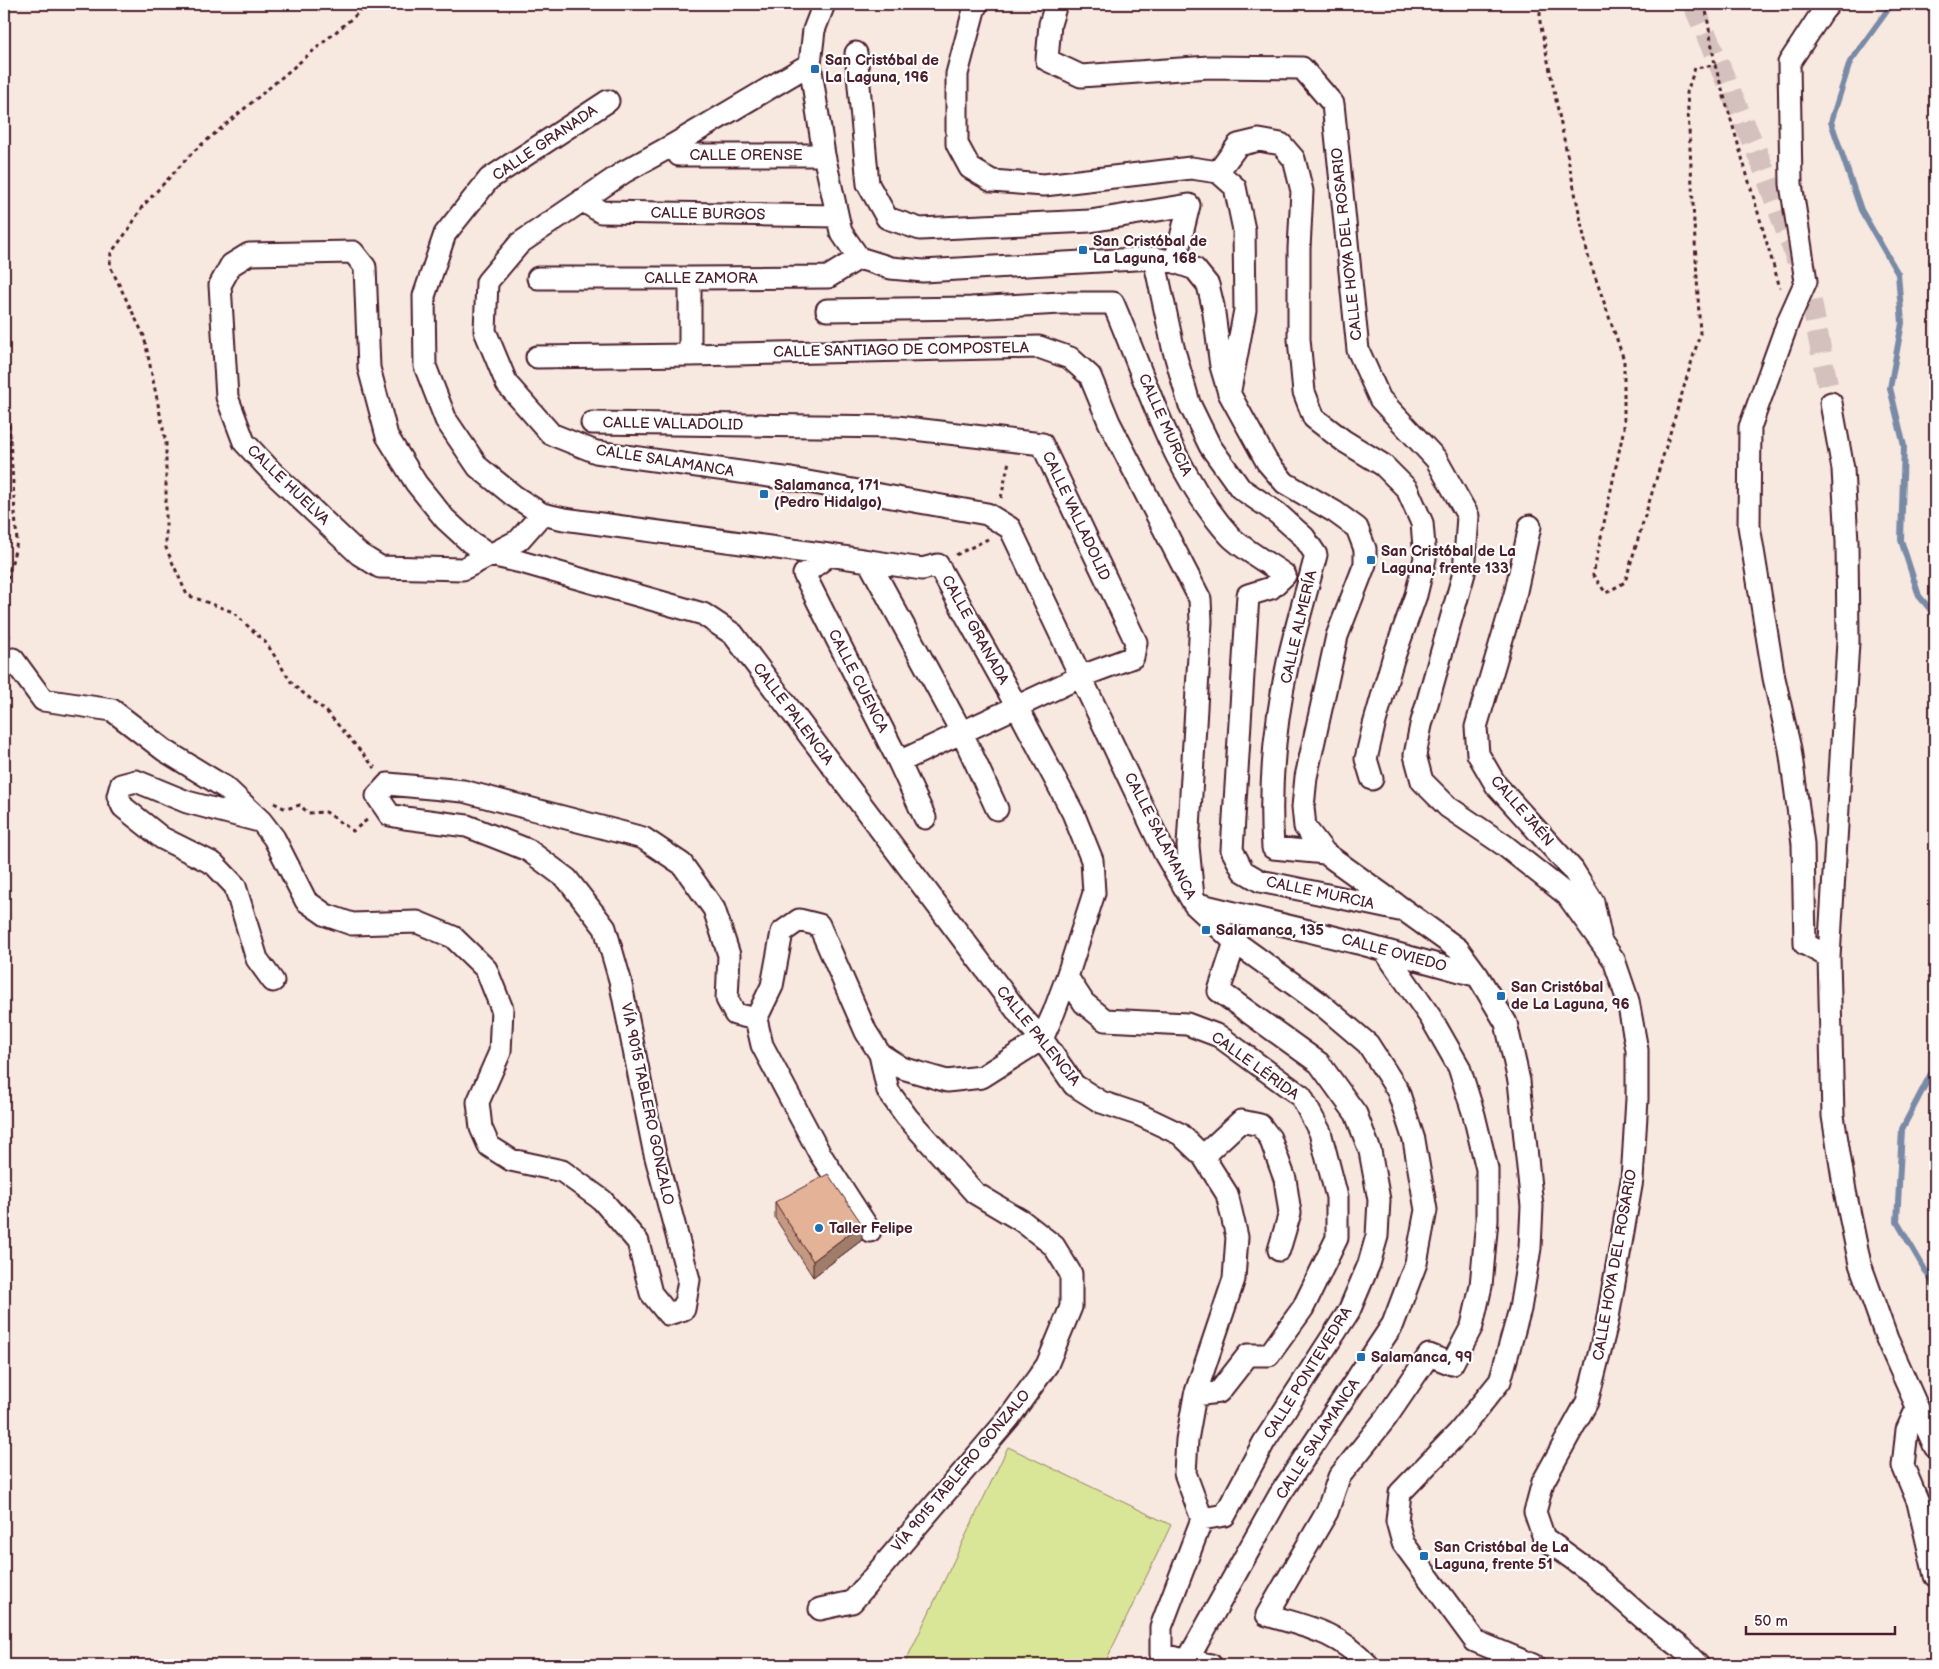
<svg xmlns="http://www.w3.org/2000/svg" width="1939" height="1669" viewBox="0 0 1939 1669" font-family="'Balsamiq Sans',sans-serif">
<rect width="100%" height="100%" fill="#f7e8e0"/>
<filter id="ink" filterUnits="userSpaceOnUse"><feTurbulence type="fractalNoise" baseFrequency=".02" numOctaves="2"/><feDisplacementMap in="SourceGraphic" scale="10" xChannelSelector="R" yChannelSelector="G"/><feConvolveMatrix kernelMatrix="1 2 1 2 8 2 1 2 1" color-interpolation-filters="sRGB"/></filter>
<g filter="url(#ink)">
<path fill="#d9e698" stroke="#928262" d="M1008,1447L1171,1525L1104,1665H904Z"/>
<g fill="none" stroke-linecap="round" stroke-linejoin="round">
<path stroke="#798aa6" stroke-width="6" d="M1892,4L1850,62L1831,122L1861,210L1898,274L1902,323L1890,388L1904,446L1901,540L1919,596L1935,615
M1935,1066L1902,1129L1897,1222L1935,1287"/>
<path stroke="#d4c0bc" stroke-width="21" stroke-dasharray="21 11" stroke-linecap="butt" d="M1693,4L1761,162L1811,299L1831,403"/>
<defs>
<path id="minor" d="M824,4L814,30L810,64L824,155L841,232L859,258L891,268L923,271L1154,258L1175,262L1195,269L1208,285L1213,306L1221,366L1229,393L1267,462L1285,483L1335,512L1357,528L1365,549V564L1337,636L1306,777L1303,807L1305,827L1325,853L1458,949L1478,976L1506,1023L1519,1081L1532,1206L1530,1248L1520,1309L1500,1381L1458,1433L1400,1493L1397,1521L1403,1543L1475,1641L1533,1665
M977,4L974,10L957,74V144L970,168L992,181L1044,185L1191,168L1218,172L1235,187L1244,230L1245,310L1230,390
M1056,4L1050,24L1047,60L1081,76L1209,67L1302,68L1333,104L1358,350L1380,399L1436,459L1468,516L1464,573L1421,725L1415,755L1422,781L1448,807L1504,845L1567,895L1614,960L1628,1001L1637,1050V1099L1632,1180L1607,1323L1587,1402L1543,1482L1535,1512L1544,1538L1591,1572L1644,1619L1679,1646L1698,1665
M856,53L868,184L887,218L920,229L1090,221L1189,205L1175,262
M810,64L673,145L624,172L520,243L487,282L485,331L507,384L551,434L596,452L791,479L987,514L1010,528L1165,854L1194,904L1235,942L1321,1004L1368,1044L1398,1091L1414,1140L1426,1210L1416,1263L1393,1324L1279,1496L1187,1661
M608,101L489,179L445,234L424,296L425,366L446,420L478,467L514,496L542,514L564,519L829,555L922,569L938,565L1017,707L1073,813L1092,860L1094,893L1067,977L1054,1012L1042,1039
M673,145L679,155H824
M1218,172L1238,145L1259,140L1281,144L1294,159L1302,191L1299,249V339L1304,392L1314,418L1344,441L1383,465L1407,489L1422,523L1425,558L1416,595L1393,659L1374,725L1366,759L1372,779
M582,200L601,212L837,216
M1154,258L1173,347L1189,403L1210,446L1240,488L1277,513L1304,537L1316,555C1307,590 1296,626 1288,662C1275,722 1269,787 1273,848L1325,853
M538,278H690L828,277L859,258
M690,278V355L1039,347L1070,358L1090,376L1109,422L1200,599L1201,621L1188,846L1193,897
M827,310L971,308L1061,303H1113C1148,383 1170,469 1230,536C1241,548 1271,565 1285,575L1271,588L1248,595L1232,850L1243,871L1260,881L1399,910
M537,357L690,355
M1831,403L1843,469L1847,542L1848,642L1829,957L1833,1116L1845,1191L1860,1264L1887,1339L1935,1447
M592,423L897,427L1042,444L1136,642L1133,657L1082,676L899,762
M542,514L519,540L463,569L380,567L359,554L271,471L244,442L227,397L220,285L231,265L249,254L353,252L365,267L369,368L387,436L416,483L445,519L470,542L491,555L521,562L703,614L733,634L1020,1015L1042,1039L1074,1085L1101,1102L1140,1115L1180,1134L1203,1156L1227,1194L1237,1237L1234,1279L1195,1395L1187,1440L1185,1473L1202,1519L1161,1627V1655L1211,1665
M1530,526L1516,591L1476,727L1478,754L1496,785L1573,870L1593,902L1600,935
M829,555L804,574L899,762L925,818
M869,562L962,733L997,809
M13,659L43,700L112,710L164,750L226,788L261,821L274,838L306,901L326,915L352,924L417,922L453,937L486,969L502,1009L500,1052L478,1102L481,1128L489,1146L511,1160L562,1171L602,1200L638,1242L651,1293L668,1314L684,1309L689,1280L654,1150L620,980L605,928L567,879L528,850L467,826L405,818L390,815L377,796L388,784L463,791L643,838L682,864L714,909L729,955L727,999L735,1014L756,1019
M259,821L187,802L136,781L121,785L118,796L123,807L162,838L214,864L235,886L257,959L273,981
M1197,904L1358,943L1478,976
M1829,957L1805,944L1803,844L1790,749L1774,678L1749,526L1750,427L1789,319L1806,281L1791,184L1789,63L1823,11L1829,4
M1067,977L1084,1003L1105,1020L1187,1024L1219,1036L1301,1096L1320,1132L1337,1197V1238L1303,1308L1269,1355H1248L1219,1392L1195,1395
M1203,1156L1241,1121L1260,1125L1270,1138L1285,1179L1290,1213L1279,1250
M870,1231L820,1154L762,1045L756,1019L772,986L782,932L799,920L819,925L866,1032L880,1054L902,1068L947,1081L982,1077L1042,1039
M1917,1408L1907,1430L1903,1466L1918,1502L1935,1576
M1202,1519L1225,1515L1264,1442L1349,1311L1369,1264L1377,1236L1379,1200L1370,1151L1356,1114L1319,1063L1219,991L1235,942
M820,1609L852,1602L1009,1418L1047,1365L1071,1307V1274L1054,1246L1022,1221L975,1193L907,1117L888,1091L880,1054
M1368,1665C1338,1632 1308,1627 1267,1615L1327,1512L1339,1477L1386,1418L1429,1355L1452,1364L1472,1326L1481,1286L1487,1220V1169L1474,1115L1459,1067L1431,1018L1384,950"/>
</defs>
<use href="#minor" stroke="#4a1f2b" stroke-width="25"/>
<path stroke="#4a1f2b" stroke-width="3" stroke-dasharray="4 4" stroke-linecap="butt" d="M369,4L194,151L142,207L129,229L111,253L110,266L144,336L166,443V548L187,595L233,612L267,644L293,685L326,711L375,768
M1540,4V22L1588,256L1624,360V428L1593,575L1606,593L1625,582L1700,334L1687,92L1695,68L1715,65L1780,288
M1705,4L1715,65
M4,401L8,410L17,542L4,594
M1001,498L1009,461
M956,555L988,539
M4,602L10,641
M274,803L286,809L300,805L308,813L326,812L353,831L368,819"/>
<use href="#minor" stroke="#fff" stroke-width="21"/>
</g>
<path fill="#c49981" stroke="#4a1f2b" d="M775,1202L862,1240L813,1277L775,1218Z"/>
<path fill="#a07d69" stroke="#4a1f2b" d="M862,1224V1240L813,1277V1261Z"/>
<path fill="#e4b296" stroke="#4a1f2b" d="M828,1174L862,1224L813,1261L775,1202Z"/>
</g>
<g fill="#1f6fb2" stroke="#fff" stroke-width="2">
<rect x="810" y="64" width="10" height="10" rx="2.5"/>
<rect x="1078" y="245" width="10" height="10" rx="2.5"/>
<rect x="759" y="489" width="10" height="10" rx="2.5"/>
<rect x="1366" y="555" width="10" height="10" rx="2.5"/>
<rect x="1201" y="925" width="10" height="10" rx="2.5"/>
<rect x="1496" y="991" width="10" height="10" rx="2.5"/>
<circle cx="819" cy="1228" r="5"/>
<rect x="1356" y="1352" width="10" height="10" rx="2.5"/>
<rect x="1419" y="1551" width="10" height="10" rx="2.5"/>
</g>
<g text-anchor="middle" dominant-baseline="central" stroke-width="4.5" stroke-linejoin="round" paint-order="stroke">
<g font-size="15" font-weight="bold" fill="#4a1f2b" stroke="#fff" text-anchor="start">
<text x="825" y="60">San Cristóbal de<tspan x="825" dy="17">La Laguna, 196</tspan></text>
<text x="1093" y="241">San Cristóbal de<tspan x="1093" dy="17">La Laguna, 168</tspan></text>
<text x="774" y="485">Salamanca, 171<tspan x="774" dy="17">(Pedro Hidalgo)</tspan></text>
<text x="1381" y="551">San Cristóbal de La<tspan x="1381" dy="17">Laguna, frente 133</tspan></text>
<text x="1216" y="930">Salamanca, 135</text>
<text x="1511" y="987">San Cristóbal<tspan x="1511" dy="17">de La Laguna, 96</tspan></text>
<text x="829" y="1228">Taller Felipe</text>
<text x="1371" y="1357">Salamanca, 99</text>
<text x="1434" y="1547">San Cristóbal de La<tspan x="1434" dy="17">Laguna, frente 51</tspan></text>
</g>
<g font-size="15" fill="#4a1f2b" stroke="#fff">
<text transform="translate(545 143) rotate(-34)">CALLE GRANADA</text>
<text x="746" y="155">CALLE ORENSE</text>
<text transform="translate(708 214) rotate(1)">CALLE BURGOS</text>
<text transform="translate(1347 244) rotate(-96)">CALLE HOYA DEL ROSARIO</text>
<text x="701" y="278">CALLE ZAMORA</text>
<text transform="translate(901 350) rotate(-1)">CALLE SANTIAGO DE COMPOSTELA</text>
<text transform="translate(673 424) rotate(1)">CALLE VALLADOLID</text>
<text transform="translate(1165 425) rotate(66)">CALLE MURCIA</text>
<text transform="translate(665 461) rotate(9)">CALLE SALAMANCA</text>
<text transform="translate(288 485) rotate(44)">CALLE HUELVA</text>
<text transform="translate(1076 516) rotate(65)">CALLE VALLADOLID</text>
<text transform="translate(1299 627) rotate(-77)">CALLE ALMERÍA</text>
<text transform="translate(975 630) rotate(61)">CALLE GRANADA</text>
<text transform="translate(858 681) rotate(63)">CALLE CUENCA</text>
<text transform="translate(793 714) rotate(53)">CALLE PALENCIA</text>
<text transform="translate(1522 811) rotate(49)">CALLE JAÉN</text>
<text transform="translate(1160 836) rotate(63)">CALLE SALAMANCA</text>
<text transform="translate(1320 893) rotate(12)">CALLE MURCIA</text>
<text transform="translate(1394 953) rotate(15)">CALLE OVIEDO</text>
<text transform="translate(1038 1036) rotate(51)">CALLE PALENCIA</text>
<text transform="translate(1255 1066) rotate(36)">CALLE LÉRIDA</text>
<text transform="translate(647 1104) rotate(78)">VÍA 9015 TABLERO GONZALO</text>
<text transform="translate(1615 1265) rotate(-80)">CALLE HOYA DEL ROSARIO</text>
<text transform="translate(1308 1373) rotate(-58)">CALLE PONTEVEDRA</text>
<text transform="translate(1318 1439) rotate(-57)">CALLE SALAMANCA</text>
<text transform="translate(961 1471) rotate(-50)">VÍA 9015 TABLERO GONZALO</text>
</g>
</g>
<rect width="1939" height="1669" fill="none" stroke="#fff" stroke-width="20"/>
<rect x="10" y="10" width="1919" height="1649" fill="none" stroke="#4a1f2b" stroke-width="2" filter="url(#ink)"/>
<path d="M1746 1626v8h149v-8" fill="none" stroke="#4a1f2b" stroke-width="2.5"/>
<text x="1754" y="1626" font-size="15" fill="#4a1f2b" stroke="#ffffff" stroke-width="4" paint-order="stroke">50 m</text>
</svg>
